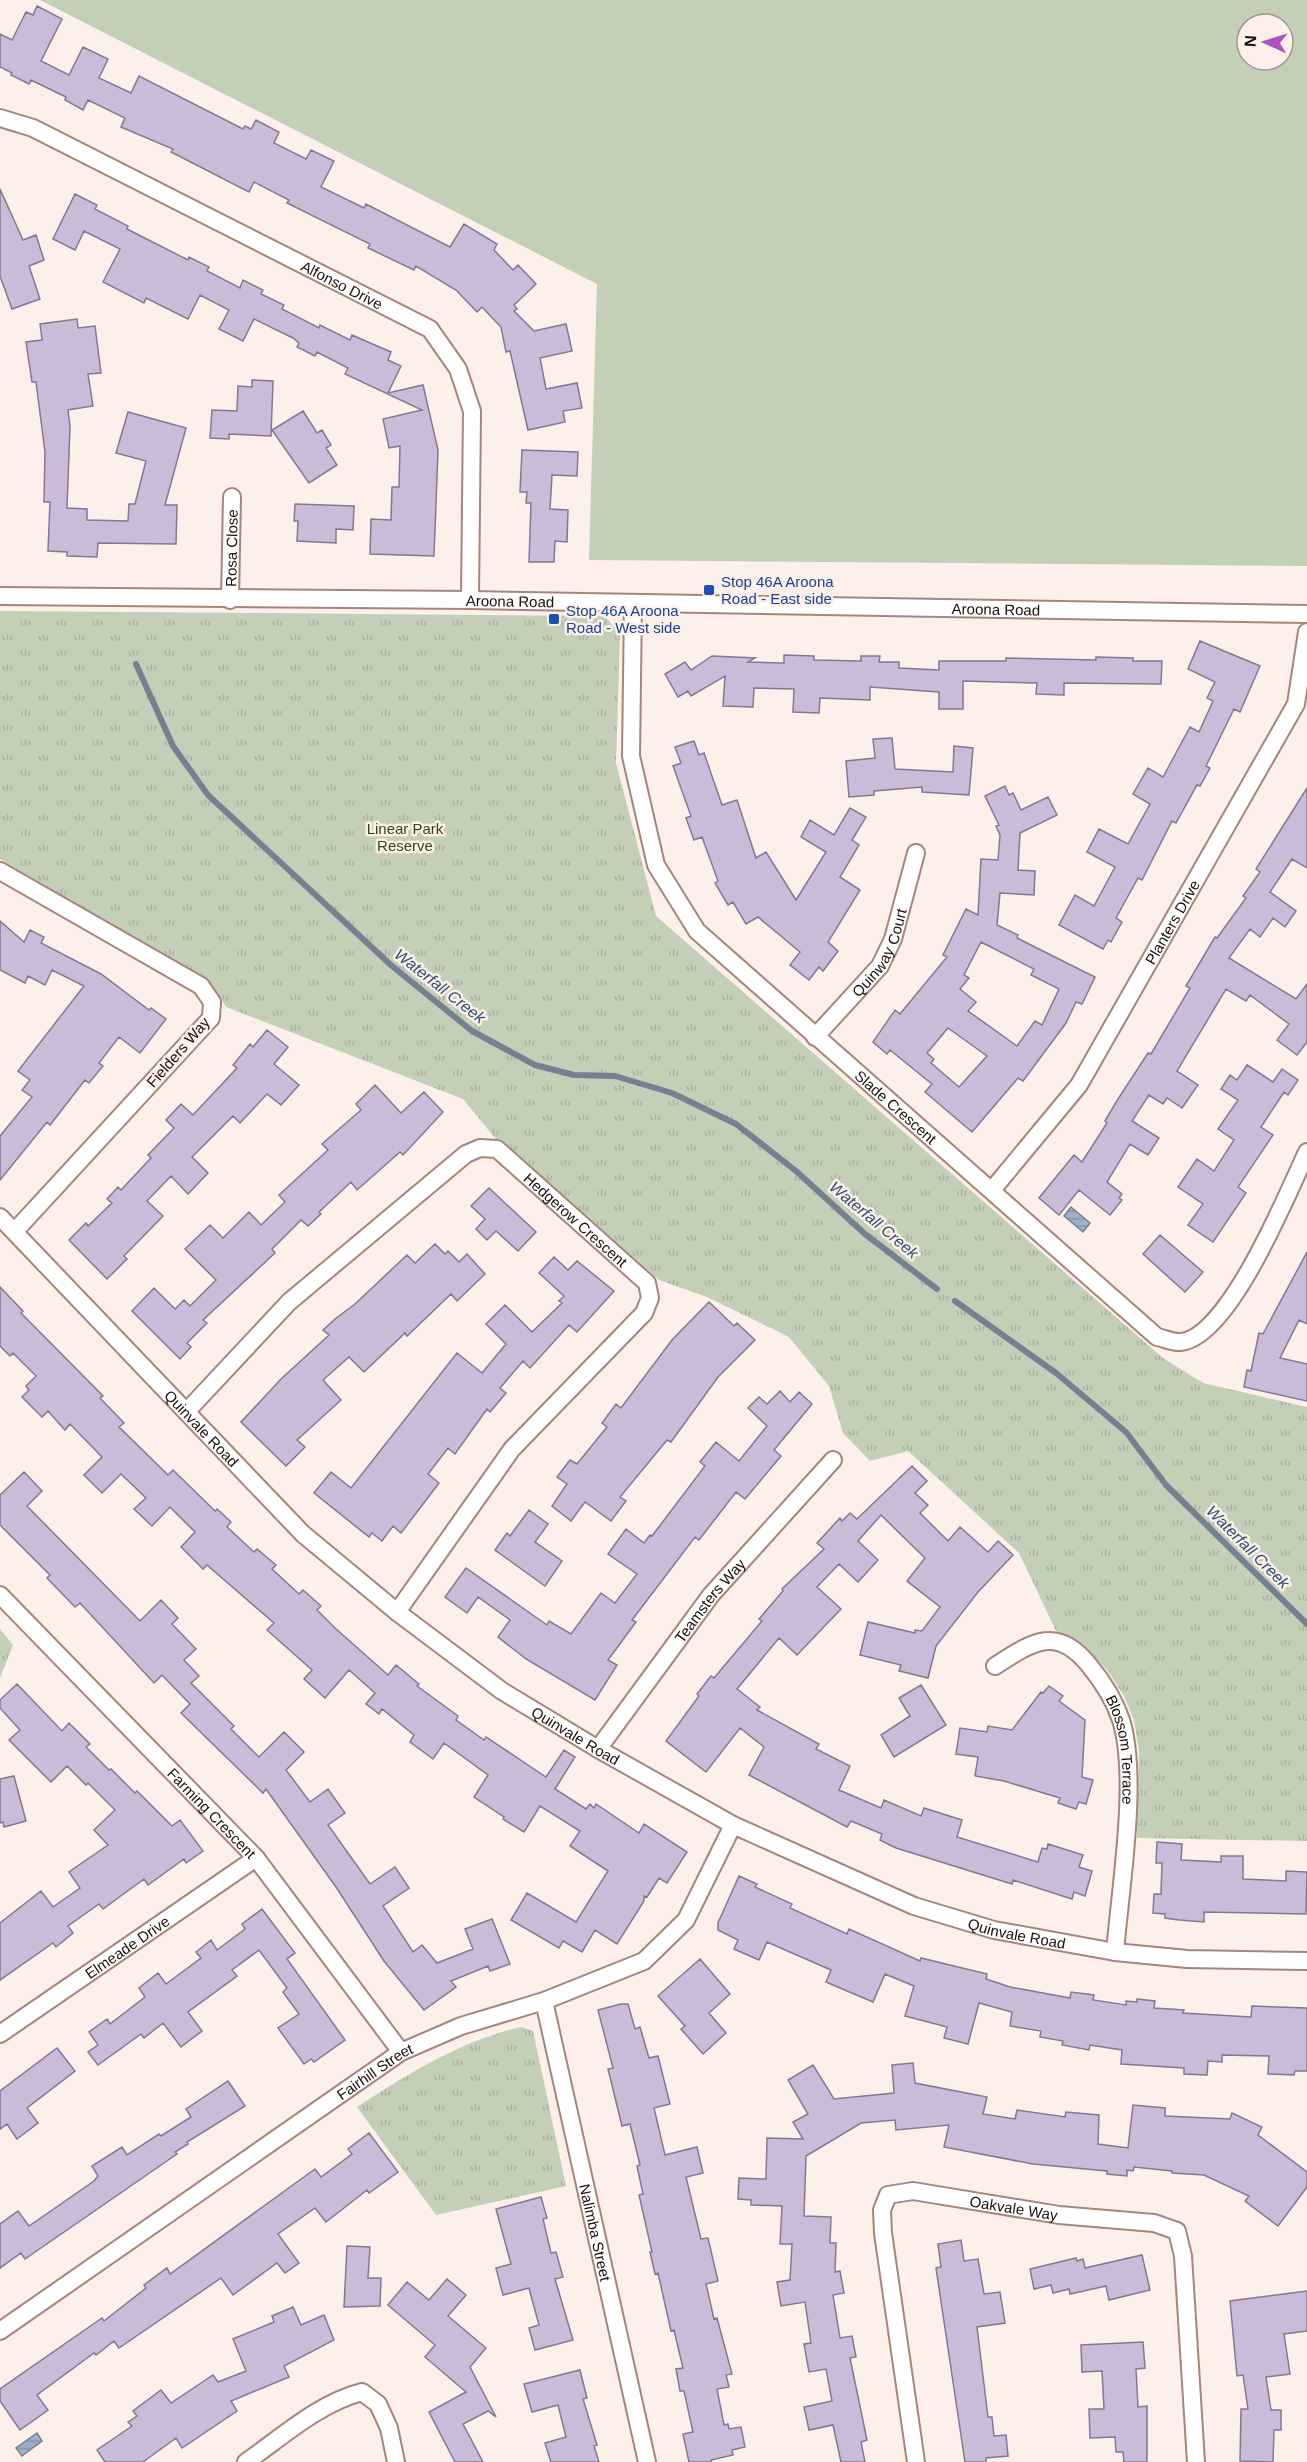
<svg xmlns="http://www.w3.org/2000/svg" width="1307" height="2462" viewBox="0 0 1307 2462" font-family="Helvetica,sans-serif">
<defs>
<pattern id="park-tufts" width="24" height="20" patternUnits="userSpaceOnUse" patternTransform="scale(1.5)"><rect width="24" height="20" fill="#c4cfb8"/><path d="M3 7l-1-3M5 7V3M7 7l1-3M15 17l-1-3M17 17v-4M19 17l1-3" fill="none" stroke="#a8b19d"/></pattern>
<pattern id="water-rules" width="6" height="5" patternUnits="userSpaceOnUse" patternTransform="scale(1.5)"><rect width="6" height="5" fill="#9cb1c9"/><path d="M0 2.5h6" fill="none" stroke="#8697ab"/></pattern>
</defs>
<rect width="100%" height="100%" fill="#fdefe9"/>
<path fill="#c4cfb8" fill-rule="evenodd" d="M40,0H1307V566L589,560L597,284ZM1247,24H1283V60H1247Z"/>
<path fill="url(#park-tufts)" d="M0,611L605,616L620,635L616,763L656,916L1163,1358L1203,1383L1307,1407V1841L1137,1838L1139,1752L1134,1720L1124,1696L1108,1671L1085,1646L1057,1633L1019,1553L908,1451L870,1461L843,1433L829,1386L789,1337L707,1297L659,1280L495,1138L463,1099L226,1007L212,984L0,859Z
M0,1629L13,1645L0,1678Z
M521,2027L533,2031L566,2186L436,2215L357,2107C408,2074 460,2041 521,2027Z"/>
<path fill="url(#water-rules)" stroke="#758090" stroke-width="1.5" d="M1071,1207L1090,1223L1083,1232L1064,1216Z
M37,2433L42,2441L22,2456L16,2448Z"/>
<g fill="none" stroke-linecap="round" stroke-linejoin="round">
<path stroke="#758090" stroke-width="6" d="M136,664L173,746L208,795L392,966L472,1031L535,1065L574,1075L615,1076L672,1093L736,1124L796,1171L865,1234L937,1289
M955,1301L1056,1373L1126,1432L1166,1485L1307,1624"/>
</g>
<path fill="#cabcd9" stroke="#847792" stroke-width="1.5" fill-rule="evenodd" d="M37,6L62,19L41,61L69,75L83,47L108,59L99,78L131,93L139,76L243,129L245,126L251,129L256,120L279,132L274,143L306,159L311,150L334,161L321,187L364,208L366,204L450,247L464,224L497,244L494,250L513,270L518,265L536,284L514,305L517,309L514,311L534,331L566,324L572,351L540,358L546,389L577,383L582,408L563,411L565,422L528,430L510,351L506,352L501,327L482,307L477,312L456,290L416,266L414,270L368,248L370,244L287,203L289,200L254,182L249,192L171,152L173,149L121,127L125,118L88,100L83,110L65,100L66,97L31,80L29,84L11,75L12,73L0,67V34L12,40L26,12L33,15Z
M0,189L23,240L36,235L44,260L29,266L40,299L12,309L0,276Z
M75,194L97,205L95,209L128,226L127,229L188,260L189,257L209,267L207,271L240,288L243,280L263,290L261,294L284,305L282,309L319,328L320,325L350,340L352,335L391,352L388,360L401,366L388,393L423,385L438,450L434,556L370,554L371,519L391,520L392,487H399L400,446L389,448L383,419L422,410L345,374L348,368L317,352L315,356L297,347L299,343L293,338L254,319L243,341L219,329L229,310L200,295L188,319L146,298L144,303L103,282L120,249L84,231L75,250L53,239Z
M77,319L78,328L95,326L101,373L88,374L93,406L68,410L70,426L67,508L87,509V520L128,521L129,504H135L146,461L116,453L128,412L186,428L165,505H177L176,544L98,543L97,557L67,556V552L48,551L50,502H44L45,452L36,382H32L26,342L42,340L40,324Z
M252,380L273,381L271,436L229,434V439L210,438L212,410L237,411L238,386L252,387Z
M303,411L317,433L322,430L331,445L326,448L337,465L309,483L272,430Z
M522,450L578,452L577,476L552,475L550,509L568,510L567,542L555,541L554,562H529L531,503H526L527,492H520Z
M295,504L354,506L353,530L336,529V543L297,541L298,521H294Z
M1200,641L1260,666L1240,712L1234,709L1206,766L1210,768L1200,786L1197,785L1176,823L1172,821L1142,880L1138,878L1116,918L1122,922L1111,942L1108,940L1103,949L1059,925L1075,895L1094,906L1115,867L1087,852L1099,829L1128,844L1150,804L1133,794L1148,768L1163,777L1190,727L1199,732L1213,701L1207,698L1215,682L1188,669Z
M784,655L814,656V660L861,661V656H880L879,662H899V668L939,670V661H1006V658L1096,660V657L1133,658V661H1162L1161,684L1064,683V695L1036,694L1037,683L963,681V709H939V692L870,687V700L820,698L819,713L793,712L794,689L754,688L753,707L723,706L725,676L691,696L688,691L678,697L665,674L685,662L691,670L712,656L755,658L748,662L784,663Z
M892,738L895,769L953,772L954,746L973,748L969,795L922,792V787L874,791V795L849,797L846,761L875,758L873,739Z
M694,741L699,755L704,753L722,805L737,800L756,858L766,852L796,900L826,852L801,837L810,820L834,835L850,808L866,817L852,840L859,845L840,877L860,890L828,942L838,951L823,971L819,967L809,980L790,965L800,952L758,917L746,924L733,902L728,905L715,883L718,881L702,837L694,840L686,818L691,816L673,766L681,763L675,747Z
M1005,786L1009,795L1013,793L1021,810L1048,797L1057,815L1020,833L1018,870L1035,871L1034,895L1000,893L997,925L1018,935L1017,938L1095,977L1082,1004L1076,1002L1066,1023L1023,1081L1018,1078L972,1132L925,1092L932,1084L890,1050L887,1054L873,1042L895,1010L900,1014L947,957L943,955L966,909L978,915L981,859L998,860L1000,835L996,826L999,825L985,796ZM981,942L1034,969L1031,975L1059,989L1042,1025L1035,1021L1017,1046L968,1011L976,1002L960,989L969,978L964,975ZM948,1028L987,1056L959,1087L931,1063L934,1059L927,1053Z
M1307,788V868L1292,859L1270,892L1296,911L1285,927L1273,918L1260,937L1250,929L1229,958L1296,999L1307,984V1042L1297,1055L1277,1040L1289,1024L1250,995L1246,1001L1226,989L1177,1071L1198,1085L1182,1108L1167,1098L1163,1104L1149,1095L1132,1121L1159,1138L1148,1155L1130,1144L1107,1182L1122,1194L1119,1198L1122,1200L1110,1215L1079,1190L1059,1215L1039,1198L1074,1155L1082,1162L1107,1123L1105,1121L1118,1099L1148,1053L1151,1054L1190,988L1186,986L1215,937L1217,938L1246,898L1243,896L1260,872L1256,869Z
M0,921L24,942L30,930L44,937L41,943L101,974L149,1010L151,1008L166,1019L140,1053L119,1037L99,1063L103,1066L89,1083L85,1080L50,1125L47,1122L0,1180V1136L32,1097L22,1090L30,1080L18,1071L84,986L52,970L45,985L28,976L25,983L0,970Z
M267,1030L288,1047L274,1064L299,1085L281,1105L267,1094L240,1123L233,1116L192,1157L208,1173L188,1194L171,1176L147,1201L163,1216L124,1256L127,1259L107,1279L69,1240L86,1223L88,1226L112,1203L107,1199L118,1187L121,1190L151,1158L148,1155L174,1128L166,1120L181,1104L193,1115L237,1068L233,1065L250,1044L253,1047Z
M1247,1065L1273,1082L1282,1069L1298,1080L1288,1095L1284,1092L1261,1127L1273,1135L1238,1187L1246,1193L1213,1242L1188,1225L1203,1204L1178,1187L1197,1159L1214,1171L1234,1140L1218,1129L1238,1100L1221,1089L1230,1075L1237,1080Z
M375,1085L401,1113L424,1092L443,1112L403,1155L400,1152L357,1190L351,1182L319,1212L321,1214L308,1226L301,1220L272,1249L275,1253L203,1320L207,1323L187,1343L191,1347L180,1359L132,1311L154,1288L175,1309L184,1300L190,1306L216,1280L185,1249L210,1225L223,1238L249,1212L261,1225L285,1202L279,1195L328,1150L322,1144L361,1110L356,1104Z
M489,1188L536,1232L518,1251L496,1231L487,1240L476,1229L485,1219L471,1206Z
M1160,1235L1203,1272L1185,1292L1143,1254Z
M435,1244L445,1254L448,1251L459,1262L467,1254L485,1274L457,1301L451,1294L407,1336L405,1333L364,1372L349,1357L323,1380L341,1400L297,1440L305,1447L286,1466L241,1422L281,1379L329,1335L323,1330L335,1319L355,1304L407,1255L415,1263Z
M1307,1252V1324L1299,1320L1280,1358L1307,1364V1401L1244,1387L1247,1370L1251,1371L1259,1333L1263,1334Z
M554,1257L568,1270L577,1261L614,1291L577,1332L569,1325L530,1368L523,1361L500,1388L506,1393L490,1412L487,1409L455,1454L448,1448L428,1474L439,1483L401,1533L393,1526L382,1541L372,1533L369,1537L314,1493L331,1472L351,1488L457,1353L482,1373L506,1344L486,1324L505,1305L532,1332L562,1303L559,1301L564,1296L539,1273Z
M0,1287L23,1311L21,1313L103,1396L100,1398L124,1423L119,1427L168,1475L173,1470L215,1511L217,1509L231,1522L227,1527L254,1552L257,1549L276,1565L272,1569L299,1594L303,1590L321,1606L317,1610L335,1628L388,1675L396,1665L419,1684L417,1686L458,1716L456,1720L484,1740L486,1737L546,1777L564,1750L575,1757L555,1789L586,1809L590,1804L594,1808L596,1804L639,1833L644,1824L687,1852L667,1883L659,1878L647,1897L644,1896V1901L617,1944L595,1930L582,1952L563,1941L559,1948L511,1920L527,1893L576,1922L608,1871L570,1846L580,1831L540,1806L524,1832L503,1819L504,1817L474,1797L488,1775L444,1743L433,1759L410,1742L414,1735L382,1709L379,1714L366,1704L375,1693L349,1670L325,1698L304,1679L312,1670L267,1630L274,1623L207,1565L203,1569L181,1547L195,1532L170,1507L152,1526L134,1509L146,1498L121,1474L102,1493L84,1475L102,1457L70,1424L65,1430L48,1411L42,1417L22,1397L29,1390L26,1386L36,1376L13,1353L10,1356L0,1346Z
M709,1302L734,1326L737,1323L755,1340L718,1377L671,1442L667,1440L620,1497L626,1501L611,1521L585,1502L571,1521L552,1506L567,1484L557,1477L570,1460L577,1464L607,1427L602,1423L616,1404L621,1408L672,1340Z
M780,1391L790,1402L799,1392L812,1404L774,1450L781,1456L745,1499L736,1492L699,1540L695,1537L632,1620L636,1622L608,1660L617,1665L595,1700L526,1659L498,1637L510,1620L478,1597L467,1613L445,1597L466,1568L547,1625L549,1621L571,1634L601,1593L615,1603L637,1574L608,1554L626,1529L644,1543L650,1535L652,1536L705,1466L700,1462L716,1442L739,1461L767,1426L748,1408L759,1397L767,1404Z
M912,1466L927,1481L915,1493L928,1505L920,1513L948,1541L960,1527L988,1552L998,1541L1013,1555L978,1592L936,1646L928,1678L899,1671L901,1665L860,1655L868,1622L915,1633V1630L922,1631L940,1607L907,1581L925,1558L881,1515L858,1541L878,1560L858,1582L839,1564L817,1587L841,1609L797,1655L779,1638L737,1689L760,1707L757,1710L819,1744L816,1749L850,1766L839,1790L881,1808L884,1800L921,1816L924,1808L962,1820L957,1837L1038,1862L1042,1848L1047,1849L1048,1844L1083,1855L1079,1867L1092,1871L1085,1896L1074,1892L1072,1899L1013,1880L1012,1884L896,1848L880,1840L882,1834L851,1821L847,1827L749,1775L764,1747L740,1728L706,1772L666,1741L699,1696L697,1694L711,1676L714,1678L762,1621L759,1619L783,1591L782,1589L824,1549L817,1543L840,1518L842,1521L850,1513L857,1519Z
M24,1472L42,1491L27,1506L140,1621L161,1600L178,1618L172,1624L196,1649L184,1660L199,1676L191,1683L234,1726L231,1729L259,1757L284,1732L304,1752L286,1770L310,1802L328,1789L345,1813L328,1825L370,1884L395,1867L409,1888L383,1906L413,1952L422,1945L437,1963L473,1949L465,1929L492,1919L510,1964L490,1971L488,1966L451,1981L456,1987L424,2010L384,1961L336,1887L266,1789L263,1793L181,1713L190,1704L162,1675L154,1683L80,1603L75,1607L47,1578L50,1575L0,1525V1495Z
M529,1510L548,1524L535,1542L562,1561L545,1586L495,1550L507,1533L510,1536Z
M17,1684L62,1731L69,1723L90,1744L86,1747L109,1770L111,1769L135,1793L137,1791L172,1826L180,1820L203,1851L186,1863L184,1859L148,1885L144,1879L103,1909L99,1904L68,1926L73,1933L56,1947L53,1943L0,1980V1923L41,1891L53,1907L80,1888L69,1872L108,1845L94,1830L115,1810L88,1783L86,1785L67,1766L51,1782L9,1740L20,1730L0,1708V1700Z
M921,1685L946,1725L894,1757L881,1735L910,1716L899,1698Z
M1049,1686L1063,1696L1059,1701L1085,1720L1082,1777L1093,1780L1086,1804L1079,1802L1076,1809L1058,1803L1060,1798L1004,1781L975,1776L978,1757L956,1754L960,1728L987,1732L988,1726L1012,1730L1041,1692L1043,1693Z
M14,1776L26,1821L4,1827L3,1822L0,1823V1779Z
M1157,1842L1182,1844L1181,1860L1221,1862V1856H1243V1879L1286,1881V1871L1307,1872L1306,1914L1204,1912V1922L1179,1920L1165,1918V1914L1153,1913L1154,1894H1161L1162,1863H1156Z
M739,1876L757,1884L755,1887L792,1904L790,1908L847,1934L849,1929L920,1961L921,1958L987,1974L986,1979L1010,1987L1070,1998L1071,1992L1094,1995L1093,2000L1126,2005V2001L1137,2002V1999L1155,2001L1154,2008L1184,2010L1183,2013L1251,2017L1252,2006L1307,2008V2071H1295L1294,2075L1268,2074L1269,2056L1222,2055V2062L1208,2061L1207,2075L1184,2074V2068L1121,2064L1122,2050L1090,2045L1089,2050L1062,2045L1063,2041L1040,2037L1041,2031L1010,2026L1012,2012L979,2003L968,2044L944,2038L947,2027L905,2016L914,1986L885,1974L873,2002L826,1982L831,1970L767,1942L759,1960L734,1949L738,1940L718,1930V1923Z
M262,1909L295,1953L287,1959L345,2040L314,2062L311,2059L304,2064L278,2028L299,2014L283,1992L287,1988L259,1950L232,1970L237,1976L188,2012L202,2031L181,2047L163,2023L144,2038L141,2034L98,2065L88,2052L98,2045L89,2032L107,2019L110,2024L145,1997L139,1988L158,1973L166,1984L201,1958L196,1952L211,1940L217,1950L245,1929L242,1924Z
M700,1959L730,1994L709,2013L726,2033L703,2054L681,2029L685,2026L658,1996Z
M621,2004H628L635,2029L640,2027L649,2058L658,2056L670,2104L654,2108L665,2155L697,2147L703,2173L686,2177L701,2239L708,2238L718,2281L706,2284L714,2319L717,2318L732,2374L726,2375L729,2387L717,2389L724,2425L728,2424L729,2429L741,2427L745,2447L732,2450L733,2455L711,2460V2462H689L683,2434L693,2432L684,2391H680L676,2369L683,2368L674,2330L671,2331L658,2273L655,2274L650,2252H652L639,2195L643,2194L637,2166L640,2165L630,2124L622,2126L608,2069L613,2068L598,2010Z
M57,2048L75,2071L27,2108L38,2123L17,2139L7,2124L0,2129V2091Z
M913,2063L915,2083L987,2097L983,2114L1015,2119L1017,2110L1065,2117L1066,2112L1099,2115L1098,2144L1128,2148L1133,2105L1165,2108V2116L1230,2119L1232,2113L1262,2127L1258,2135L1307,2172V2187L1278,2226L1245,2201L1249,2196L1204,2175L1172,2173V2171L1134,2167L1133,2171L1127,2170V2176L1107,2174V2171L1033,2164L944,2147L949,2125L896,2130L895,2120L861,2123L806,2156L804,2216L831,2217L830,2243H836L835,2272L840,2271L844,2293L833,2295L840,2338L852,2336L856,2357L850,2358L867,2440L861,2442L865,2462H841L833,2425L809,2430L804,2407L832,2401L826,2369L809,2372L804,2344L811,2343L805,2302L781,2306L777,2282L790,2280L792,2244H780L782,2206L751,2205V2200L738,2199L739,2178L766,2179L767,2138L803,2139L793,2122L808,2114L788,2080L813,2065L834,2099L894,2093L892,2065Z
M228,2081L245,2106L187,2142L188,2144L175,2152L177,2154L25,2259L21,2253L0,2268V2224L18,2211L29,2226L94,2181L98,2176L92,2166L122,2147L127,2155L159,2134L161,2136L191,2117L186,2109Z
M369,2133L398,2172L369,2193L367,2190L326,2222L315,2208L278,2234L299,2263L285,2273L277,2263L233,2295L221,2278L119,2348L114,2341L96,2355L94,2353L37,2395L48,2410L20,2430L0,2401V2389L102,2318L104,2321L146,2288L144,2285L167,2268L170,2274L315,2169L321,2177L352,2154L348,2149Z
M541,2197L547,2218L543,2219L551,2253L556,2252L563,2277L555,2279L573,2340L535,2350L529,2328L539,2325L529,2288L503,2295L496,2268L511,2264L496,2209Z
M961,2240L964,2261L978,2259L984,2294L1000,2292L1005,2323L977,2327L988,2417H992L994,2436L1006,2435L1008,2456L986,2458V2462H965L936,2268L941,2267L938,2244Z
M347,2246L370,2247L368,2278H381L380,2306L344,2307Z
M1142,2255L1150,2290L1109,2300L1106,2286L1070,2294L1069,2289L1053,2293L1051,2285L1034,2289L1030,2269L1076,2258L1077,2261L1083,2259L1085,2268Z
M447,2279L466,2295L448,2316L486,2348L470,2367L496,2417L488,2411L463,2424L483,2462H455L429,2412L466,2392L425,2357L435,2345L388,2305L407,2282L429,2300Z
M1307,2291V2331L1284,2334L1290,2374L1266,2377L1271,2410H1281V2430H1274L1273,2462L1240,2461L1241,2409H1248L1243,2375L1237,2376L1230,2301Z
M293,2307L301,2325L324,2315L334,2340L284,2366L289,2377L231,2401L237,2411L182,2448L176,2438L143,2462H105L97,2450L132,2426L128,2422L137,2416L133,2411L161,2390L171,2403L213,2375L218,2382L246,2371L233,2339L274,2322L272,2316Z
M1143,2342L1145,2368L1136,2369L1138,2407L1147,2406V2462H1124L1123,2452H1116L1115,2437L1090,2438L1089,2409H1104L1102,2371L1082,2372L1081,2345Z
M580,2370L587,2398L583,2399L597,2445L594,2446L599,2462H551L545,2443L566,2437L558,2405L532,2412L524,2384Z"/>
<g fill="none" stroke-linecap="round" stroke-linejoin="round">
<defs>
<g id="minor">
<path id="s1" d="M0,118L33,128L430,329L458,369L472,411L470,600"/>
<path id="s2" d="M0,596L470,600L1307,614"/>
<path id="s3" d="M230,600L232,497"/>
<path id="s4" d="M633,603L631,756L656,865L697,931L1157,1337C1163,1338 1172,1342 1179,1342C1228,1341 1288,1192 1307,1152"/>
<path d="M0,871L201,986L212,1002L211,1018L15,1231"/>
<path id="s5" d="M815,1037L880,966L893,939L916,853"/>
<path id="s6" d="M992,1190L1079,1085L1296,704L1307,632"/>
<path id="s7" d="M0,1217L303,1534L397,1612L502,1691L598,1749L733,1825L914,1906L994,1930L1115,1952L1187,1959L1307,1961"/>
<path id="s8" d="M187,1411L289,1302L466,1154L480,1148L497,1149L647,1283L650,1298L644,1313L512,1449L397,1612"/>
<path id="s9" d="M0,1595L256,1858L401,2052"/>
<path id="s10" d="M995,1666C1031,1643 1056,1624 1089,1665C1103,1682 1114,1699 1121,1720C1139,1778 1120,1890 1115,1952"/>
<path id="s11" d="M598,1749L711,1595L833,1460"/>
<path id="s12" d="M544,2001L647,2462"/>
<path id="s13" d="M0,2034L256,1858"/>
<path id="s14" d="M0,2331L401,2052L461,2026L544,2001L644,1961L686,1920L733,1825"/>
<path d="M246,2462C282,2437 319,2403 362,2392L378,2404L389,2428L396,2462"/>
<path id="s15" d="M916,2462L883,2233L882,2210L888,2195L913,2191L1059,2215L1154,2223L1177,2231L1183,2256L1196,2462"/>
</g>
</defs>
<use href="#minor" stroke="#a58678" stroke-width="20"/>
<use href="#minor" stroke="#fff" stroke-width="16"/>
</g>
<g fill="#1a4fb4" stroke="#fdefe9" stroke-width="2">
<rect x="703" y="584" width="12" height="12" rx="3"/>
<rect x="548" y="613" width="12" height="12" rx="3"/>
</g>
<g text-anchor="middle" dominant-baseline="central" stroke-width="5" stroke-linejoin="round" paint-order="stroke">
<g font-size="15" fill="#1b0f0a" stroke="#fdefe9">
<text stroke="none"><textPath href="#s1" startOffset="381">Alfonso Drive</textPath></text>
<text stroke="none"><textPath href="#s3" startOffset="52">Rosa Close</textPath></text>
<text stroke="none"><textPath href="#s2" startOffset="510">Aroona Road</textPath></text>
<text stroke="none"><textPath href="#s2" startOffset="996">Aroona Road</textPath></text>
<text stroke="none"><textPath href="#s6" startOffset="324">Planters Drive</textPath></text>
<text stroke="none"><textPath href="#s5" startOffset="108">Quinway Court</textPath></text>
<text transform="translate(178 1052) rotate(-49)">Fielders Way</text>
<text stroke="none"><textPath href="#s4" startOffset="608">Slade Crescent</textPath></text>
<text stroke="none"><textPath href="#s8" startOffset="518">Hedgerow Crescent</textPath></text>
<text stroke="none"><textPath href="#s7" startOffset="292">Quinvale Road</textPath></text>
<text stroke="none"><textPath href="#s11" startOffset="186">Teamsters Way</textPath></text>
<text stroke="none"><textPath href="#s7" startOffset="778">Quinvale Road</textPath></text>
<text stroke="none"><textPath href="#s10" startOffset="202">Blossom Terrace</textPath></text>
<text stroke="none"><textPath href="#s9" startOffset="304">Farming Crescent</textPath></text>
<text stroke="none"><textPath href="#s7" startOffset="1264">Quinvale Road</textPath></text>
<text stroke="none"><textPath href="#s13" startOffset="154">Elmeade Drive</textPath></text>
<text stroke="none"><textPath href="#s14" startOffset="456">Fairhill Street</textPath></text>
<text stroke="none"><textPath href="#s15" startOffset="398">Oakvale Way</textPath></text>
<text stroke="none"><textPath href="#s12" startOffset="237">Nalimba Street</textPath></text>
</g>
<g font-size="15" fill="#164399" stroke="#fdefe9" text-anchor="start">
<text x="721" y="581">Stop 46A Aroona<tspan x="721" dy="17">Road - East side</tspan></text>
<text x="566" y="610">Stop 46A Aroona<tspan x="566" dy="17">Road - West side</tspan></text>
</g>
<g font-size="15" fill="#334418" stroke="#fdefe9">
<text x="405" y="828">Linear Park<tspan x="405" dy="17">Reserve</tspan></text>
</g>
<g font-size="16" font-style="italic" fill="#2e5073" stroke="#fdefe9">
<text transform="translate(440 986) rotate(38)">Waterfall Creek</text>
<text transform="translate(874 1220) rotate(40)">Waterfall Creek</text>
<text transform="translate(1248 1547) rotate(45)">Waterfall Creek</text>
</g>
</g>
<g transform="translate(1265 42) rotate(274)"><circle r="28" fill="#fdefe9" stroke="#a39590" stroke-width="1.5"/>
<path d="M0-4.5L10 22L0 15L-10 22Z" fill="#ab54c1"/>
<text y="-9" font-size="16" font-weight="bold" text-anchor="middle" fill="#1b0f0a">N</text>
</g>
</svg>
